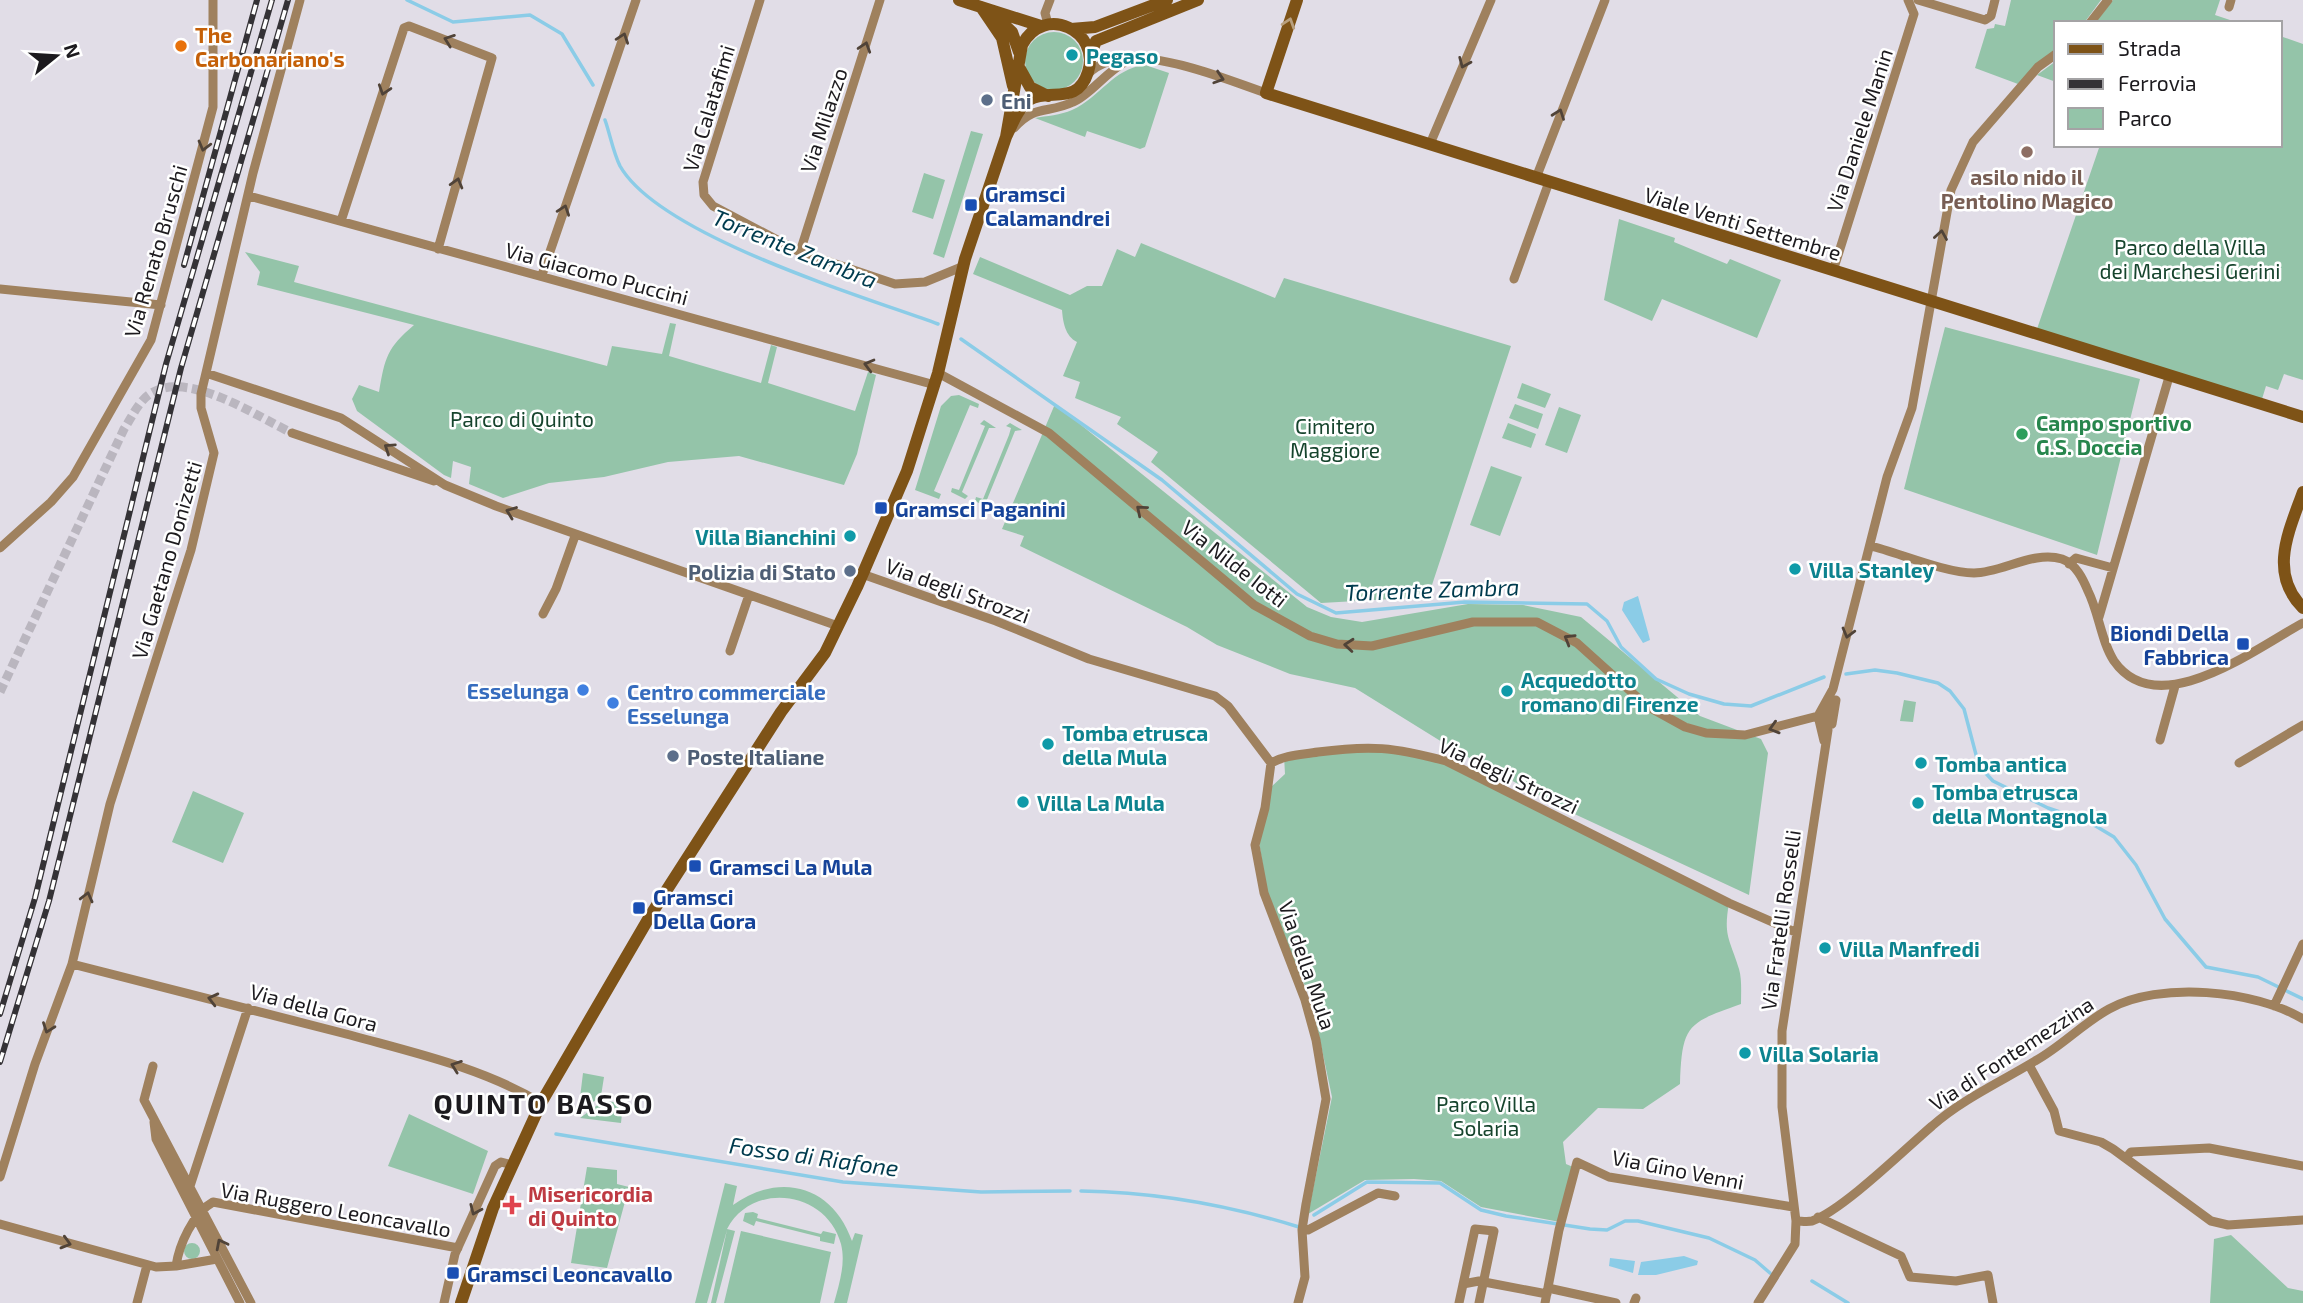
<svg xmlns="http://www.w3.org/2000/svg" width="2303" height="1303" viewBox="0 0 2303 1303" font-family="'Exo 2',sans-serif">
<rect width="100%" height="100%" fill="#e1dde7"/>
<path fill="#94c4a9" d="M2011,0H2101L2084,23H2056V49L2018,84L1975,68L1987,29L1994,28L1995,24L2005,26Z
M2113,0H2220L2215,15L2239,23H2095Z
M1025 61a29 29 0 1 1 58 0a29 29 0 1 1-58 0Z
M2280,36L2303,44V380L2284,374L2278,390L2266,386L2262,399L2037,329L2100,145H2280Z
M2056,61V82L2037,75Z
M1145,65L1169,73L1145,147L1140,149L1087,131L1085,137L1035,118C1046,116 1061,115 1072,110C1101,97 1112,69 1145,65Z
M971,131L983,134L944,258L933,254Z
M924,173L945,180L933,219L912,212Z
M1619,219L1675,238L1674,242L1727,264L1730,259L1781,280L1757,338L1662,299L1652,321L1604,300Z
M1141,243L1275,298L1284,278L1511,346L1428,597L1321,603L1151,462L1158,452L1117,424L1121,417L1075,398L1080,382L1063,376L1077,342C1065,336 1063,322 1062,310L973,274L980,257L1070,295L1087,286H1102L1117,249L1135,257Z
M245,252L299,266L294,282L607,366L612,346L662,354L670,323L676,324L669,356L761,383L771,345L777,347L768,383L855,411L868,372L876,375L857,454L844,485L739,456L668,462L604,477L549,483L503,498L469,484L471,467L453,461L451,478L444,475L357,411L352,399L359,385L379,392C385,357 387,348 414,325L257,285L260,272Z
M1945,327L2140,379L2097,555L1904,489Z
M1522,383L1551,394L1545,408L1517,398Z
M959,395L979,404L978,408L970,405L934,491L941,494L939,499L915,490L941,406L951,396Z
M1055,404L1307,607L1331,617L1362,622L1468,604L1523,605L1581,617L1700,716L1761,739L1768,753L1749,895L1568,811L1455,750L1355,688L1290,674L1217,645L1187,627L1020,546L1024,536L1002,529Z
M1515,404L1543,414L1538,429L1509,418Z
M1559,407L1581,415L1567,453L1545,445Z
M984,420L996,428H989L962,492L968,496L965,499L951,492L952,488L959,490L985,426L980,424Z
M1010,423L1022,430L1015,431L986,502L992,505L989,508L975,501L976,497L983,499L1009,435L1011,428L1006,426Z
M1508,423L1536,434L1531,448L1502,438Z
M1491,466L1522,477L1500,536L1470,525Z
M1904,700L1916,702L1913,722L1900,721Z
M1369,746L1446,761L1729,903C1723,937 1730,939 1739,969C1742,979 1741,993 1741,1004C1687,1023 1682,1025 1680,1084L1643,1109L1598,1108L1563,1142L1566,1164L1573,1167L1560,1222L1481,1207L1441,1181L1414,1179L1365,1180L1308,1214L1332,1097L1311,998L1285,945L1267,892L1259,842L1270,788L1285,774L1284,756Z
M193,791L244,813L223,863L172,842Z
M583,1073L604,1077L601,1096L578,1114Z
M603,1101L623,1103L621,1123L580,1118Z
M409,1114L488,1151L473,1194L388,1166Z
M587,1167L617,1170V1184L629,1187L607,1268L571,1263Z
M725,1183L737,1186L733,1205C780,1171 833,1186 852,1241L855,1233L863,1235L847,1303H834C839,1284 846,1264 841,1244C827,1191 753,1180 727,1229L735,1231L716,1303H711L727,1230L707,1303H695Z
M753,1212L758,1214L757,1218L821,1234L823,1231L836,1234L834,1244L820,1241V1237L756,1221L754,1226L743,1221L745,1213Z
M741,1231L831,1252L820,1303H724Z
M2231,1235L2288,1288L2303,1291V1303H2210L2214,1239Z
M184 1251a8 8 0 1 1 16 0a8 8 0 1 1-16 0Z"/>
<path fill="#8bcce7" d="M1638,596L1649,636L1650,640L1643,643L1622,610L1624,602Z
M1684,1256L1698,1261L1697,1265L1656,1275H1638L1641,1262Z
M1610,1258L1635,1261L1633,1273L1609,1266Z"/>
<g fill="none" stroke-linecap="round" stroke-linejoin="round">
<path stroke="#8bcce7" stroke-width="3.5" d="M407,0L453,22L530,15L562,34L593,85
M605,120C610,134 613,152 620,166C660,236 862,296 938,324
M961,339L1162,480L1297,594L1336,613L1465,602L1587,604L1607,621L1621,647L1656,679L1689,694L1724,704L1751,706L1824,677
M1846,674L1875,670L1897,673L1938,683L1950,691L1964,709L1979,766L1993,781L2048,808L2089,822L2114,837L2136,865L2165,919L2206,967L2258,977L2303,999
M556,1134L843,1182L981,1192L1070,1191
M1081,1191C1155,1192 1228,1205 1299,1227
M1314,1215L1367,1182L1440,1183L1481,1210L1506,1216L1590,1229L1607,1230L1625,1221H1638L1709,1238L1755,1260L1770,1273
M1812,1281L1848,1303"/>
<path stroke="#bab6bf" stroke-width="9" stroke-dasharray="9 4.5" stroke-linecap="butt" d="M0,692L124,429C132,417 138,402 150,394C187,369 256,416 292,433"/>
<path stroke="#9f815e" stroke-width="9" d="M760,0L703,182L704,195L713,206L800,252L895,284L925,282L964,266
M1918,0L1985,20L1991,16L1995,0
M2229,7L2231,0
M2090,23L2108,0
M1048,24L1045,13L1050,0
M1088,74C1126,35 1223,79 1266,93
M1014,128C1035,104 1048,114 1073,102C1090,95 1105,73 1125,62
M1430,144L1491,0
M1536,178L1605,0
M249,196L935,385
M341,221L404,28L409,26L492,58L438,249
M800,252L880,0
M1833,271L1914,14L1908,0
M542,275L636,0
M1514,279L1549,182
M0,289L161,305
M206,373L341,418L445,485L496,506L838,626
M938,373L1049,433L1254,605L1310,636L1337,644L1372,646L1473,622H1537L1577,643L1647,706L1685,727L1706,733L1745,735L1818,716
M292,433L434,481
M1871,546C1899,553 1946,573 1974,573C2002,573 2034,550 2062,559C2076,564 2083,579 2088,591C2099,613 2101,641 2114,661C2158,724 2256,648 2303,623
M0,548L51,502L73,477L151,340L213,107V0
M2069,564L2076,558L2113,568
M862,574L996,621L1089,659L1215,696L1228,706L1271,763
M543,614L556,589L575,536
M2099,617L2169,377
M730,651L749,595
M1836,700L1832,724L1827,712Z
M2160,740L2175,686
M1824,741L1818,716L1833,689L1887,477L1912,408L1951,190L1973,142L2038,67L2056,54
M1271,763C1286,755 1300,755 1318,752C1371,745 1393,747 1446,761L1729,903L1795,932
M1271,763L1265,808L1255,845L1264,893L1305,1000L1316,1040L1326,1099L1306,1204L1302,1230L1305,1277L1298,1303
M2239,763L2303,725
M72,964C165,988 258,1011 350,1035C415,1053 483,1068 541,1103
M2274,1006L2303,944
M2029,1065L2054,1111L2059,1131L2101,1142L2113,1149L2211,1221L2228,1225L2303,1220
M153,1066L144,1100L251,1303
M154,1122L156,1139L240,1303
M2126,1158L2131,1152L2209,1148L2303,1166
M0,1177L35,1064L72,964L110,804L191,550L214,453L201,408V394L253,173L300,0
M190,1186L248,1008
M1818,1217L1901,1256L1910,1277L1956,1281L1988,1275L1993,1303
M1796,1221C1801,1221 1807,1222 1812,1221C1843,1210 1905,1149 1932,1126C1961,1100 2002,1081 2035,1061C2062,1046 2082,1024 2109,1009C2159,981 2255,990 2303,1019
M0,1224L156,1267L176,1266
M1302,1230H1308L1378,1193L1395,1196
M217,1259L176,1266C179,1245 193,1213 213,1202L458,1248
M1463,1284L1479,1281L1547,1294
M1548,1288L1616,1303
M137,1303L147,1265
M444,1303L455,1254L495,1166L501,1162L512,1165
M1459,1303L1475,1229L1494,1231L1479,1303
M1545,1303L1559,1230L1577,1162L1609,1177L1793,1207
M1634,1303L1636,1298
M1758,1303L1795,1244L1796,1221L1782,1107V1031L1828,730L1826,719L1818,716"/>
<path stroke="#7e5317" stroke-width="12" d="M959,0L1041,26
M1297,0L1266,93L2303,417
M981,7L1002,38L1013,86
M993,14L1012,32L1019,52
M1071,29L1095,27L1167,0
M1090,56L1096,41L1198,0
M1020,69L1030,87L1048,96
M2303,492C2289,531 2268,573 2303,608
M461,1303L493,1208L541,1103L650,916L781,712L825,653L857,587L907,471L938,373L965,259L1006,137L1022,45C1044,3 1101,31 1088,72C1077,107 1049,87 1029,100C1018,108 1012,125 1006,137"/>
<defs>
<path id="rail" d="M184,265L257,0
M0,1014L35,898L166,364L272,0
M0,1062L49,901L181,368L288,0"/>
</defs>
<use href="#rail" stroke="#343236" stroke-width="6"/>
<use href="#rail" stroke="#fff" stroke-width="3.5" stroke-dasharray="10" stroke-linecap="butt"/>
</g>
<defs><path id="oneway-chevron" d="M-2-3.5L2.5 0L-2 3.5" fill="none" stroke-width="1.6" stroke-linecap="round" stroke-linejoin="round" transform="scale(1.75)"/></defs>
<use stroke="#b8a07f" href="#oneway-chevron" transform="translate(1289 23) rotate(-72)"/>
<g stroke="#504338">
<use href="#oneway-chevron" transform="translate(623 38) rotate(-71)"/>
<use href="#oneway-chevron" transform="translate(449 40) rotate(-160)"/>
<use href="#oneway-chevron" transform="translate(865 47) rotate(-72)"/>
<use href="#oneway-chevron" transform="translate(1464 63) rotate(113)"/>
<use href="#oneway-chevron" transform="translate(1219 78) rotate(18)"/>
<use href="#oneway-chevron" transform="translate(384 90) rotate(108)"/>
<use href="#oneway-chevron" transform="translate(1559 114) rotate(-70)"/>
<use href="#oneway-chevron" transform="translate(204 146) rotate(105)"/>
<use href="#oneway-chevron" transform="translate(457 183) rotate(-74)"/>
<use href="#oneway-chevron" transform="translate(564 210) rotate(-71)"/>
<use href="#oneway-chevron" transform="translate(1941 235) rotate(-81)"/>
<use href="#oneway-chevron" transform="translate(869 365) rotate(-165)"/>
<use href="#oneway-chevron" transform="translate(389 448) rotate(-146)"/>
<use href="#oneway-chevron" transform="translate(1141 510) rotate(-140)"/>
<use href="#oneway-chevron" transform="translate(511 512) rotate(-159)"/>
<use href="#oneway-chevron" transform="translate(1848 633) rotate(105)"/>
<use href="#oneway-chevron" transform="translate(1569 639) rotate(-149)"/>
<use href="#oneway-chevron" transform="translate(1349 645) rotate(-175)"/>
<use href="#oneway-chevron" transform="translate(1774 728) rotate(163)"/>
<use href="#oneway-chevron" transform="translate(87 897) rotate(-76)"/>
<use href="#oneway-chevron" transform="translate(213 999) rotate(-166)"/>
<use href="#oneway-chevron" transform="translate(48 1028) rotate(110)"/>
<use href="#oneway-chevron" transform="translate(456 1066) rotate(-160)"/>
<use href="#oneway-chevron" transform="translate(475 1210) rotate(114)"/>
<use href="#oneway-chevron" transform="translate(66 1243) rotate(16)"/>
<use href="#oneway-chevron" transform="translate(221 1244) rotate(-117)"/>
</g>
<circle fill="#e8710a" stroke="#fff" stroke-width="2.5" cx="181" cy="46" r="7"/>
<g fill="#0f9aa8" stroke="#fff" stroke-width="2.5">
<circle cx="1072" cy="55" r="7"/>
<circle cx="850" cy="536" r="7"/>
<circle cx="1795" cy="569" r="7"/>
<circle cx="1507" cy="691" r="7"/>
<circle cx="1048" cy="744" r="7"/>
<circle cx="1921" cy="763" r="7"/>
<circle cx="1023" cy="802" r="7"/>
<circle cx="1918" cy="803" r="7"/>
<circle cx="1825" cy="948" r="7"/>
<circle cx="1745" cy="1053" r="7"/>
</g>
<g fill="#5c6f8a" stroke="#fff" stroke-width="2.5">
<circle cx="987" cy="100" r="7"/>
<circle cx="850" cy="571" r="7"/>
<circle cx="673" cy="756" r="7"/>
</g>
<circle fill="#8d6e63" stroke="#fff" stroke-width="2.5" cx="2027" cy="152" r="7"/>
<g fill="#1a4fb4" stroke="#fff" stroke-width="2.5">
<rect x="964" y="198" width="14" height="14" rx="3.5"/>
<rect x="874" y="501" width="14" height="14" rx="3.5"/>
<rect x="2236" y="637" width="14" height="14" rx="3.5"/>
<rect x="688" y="859" width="14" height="14" rx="3.5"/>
<rect x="632" y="901" width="14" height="14" rx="3.5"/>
<rect x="446" y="1266" width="14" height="14" rx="3.5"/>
</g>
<circle fill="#2e9e5b" stroke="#fff" stroke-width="2.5" cx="2022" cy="434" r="7"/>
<g fill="#3f7fe0" stroke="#fff" stroke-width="2.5">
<circle cx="583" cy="690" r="7"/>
<circle cx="613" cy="703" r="7"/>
</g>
<path fill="#e0444e" stroke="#fff" stroke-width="2.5" d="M508.5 1194.5h7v7h7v7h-7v7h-7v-7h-7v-7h7z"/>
<g text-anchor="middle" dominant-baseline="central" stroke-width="5" stroke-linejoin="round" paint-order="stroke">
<g font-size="21" font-weight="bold" fill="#c56008" stroke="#fff" text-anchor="start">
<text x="195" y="34">The<tspan x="195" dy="24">Carbonariano's</tspan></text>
</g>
<g font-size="21" font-weight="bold" fill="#0d838f" stroke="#fff" text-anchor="start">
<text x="1086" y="55">Pegaso</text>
<text x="836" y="536" text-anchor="end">Villa Bianchini</text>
<text x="1809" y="569">Villa Stanley</text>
<text x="1521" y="679">Acquedotto<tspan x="1521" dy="24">romano di Firenze</tspan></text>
<text x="1062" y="732">Tomba etrusca<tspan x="1062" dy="24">della Mula</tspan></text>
<text x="1935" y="763">Tomba antica</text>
<text x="1932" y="791">Tomba etrusca<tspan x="1932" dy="24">della Montagnola</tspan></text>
<text x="1037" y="802">Villa La Mula</text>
<text x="1839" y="948">Villa Manfredi</text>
<text x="1759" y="1053">Villa Solaria</text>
</g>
<g font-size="21" font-weight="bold" fill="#4e5e75" stroke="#fff" text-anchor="start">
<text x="1001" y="100">Eni</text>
<text x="836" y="571" text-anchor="end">Polizia di Stato</text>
<text x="687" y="756">Poste Italiane</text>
</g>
<g font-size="21" fill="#1c1a1e" stroke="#fff">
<text transform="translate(708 108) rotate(-73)">Via Calatafimi</text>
<text transform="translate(823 120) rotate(-72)">Via Milazzo</text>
<text transform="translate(1859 130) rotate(-72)">Via Daniele Manin</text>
<text transform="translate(1743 223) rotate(17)">Viale Venti Settembre</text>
<text transform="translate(155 251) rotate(-74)">Via Renato Bruschi</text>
<text transform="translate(597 273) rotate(15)">Via Giacomo Puccini</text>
<text transform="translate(166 560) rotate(-74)">Via Gaetano Donizetti</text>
<text transform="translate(1235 563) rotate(38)">Via Nilde Iotti</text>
<text transform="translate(958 590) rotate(20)">Via degli Strozzi</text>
<text transform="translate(1509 775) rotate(25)">Via degli Strozzi</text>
<text transform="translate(1780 920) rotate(-82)">Via Fratelli Rosselli</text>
<text transform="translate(1308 965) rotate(71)">Via della Mula</text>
<text transform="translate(314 1007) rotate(15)">Via della Gora</text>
<text transform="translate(2011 1053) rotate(-33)">Via di Fontemezzina</text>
<text transform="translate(1678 1169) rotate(11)">Via Gino Venni</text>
<text transform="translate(336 1209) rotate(10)">Via Ruggero Leoncavallo</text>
</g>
<g font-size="21" font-weight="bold" fill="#785e54" stroke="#fff">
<text x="2027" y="176">asilo nido il<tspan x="2027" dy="24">Pentolino Magico</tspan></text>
</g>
<g font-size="21" font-weight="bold" fill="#164399" stroke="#fff" text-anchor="start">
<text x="985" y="193">Gramsci<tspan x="985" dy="24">Calamandrei</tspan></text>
<text x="895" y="508">Gramsci Paganini</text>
<text x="2229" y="632" text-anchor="end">Biondi Della<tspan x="2229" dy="24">Fabbrica</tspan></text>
<text x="709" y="866">Gramsci La Mula</text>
<text x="653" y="896">Gramsci<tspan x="653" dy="24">Della Gora</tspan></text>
<text x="467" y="1273">Gramsci Leoncavallo</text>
</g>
<g font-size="21" fill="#16442d" stroke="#fff">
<text x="2190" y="246">Parco della Villa<tspan x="2190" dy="24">dei Marchesi Gerini</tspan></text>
<text x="522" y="418">Parco di Quinto</text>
<text x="1335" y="425">Cimitero<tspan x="1335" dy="24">Maggiore</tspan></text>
<text x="1486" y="1103">Parco Villa<tspan x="1486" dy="24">Solaria</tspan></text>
</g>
<g font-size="21" font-weight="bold" fill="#27864d" stroke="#fff" text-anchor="start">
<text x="2036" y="422">Campo sportivo<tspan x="2036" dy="24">G.S. Doccia</tspan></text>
</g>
<g font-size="21" font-weight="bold" fill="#366cbe" stroke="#fff" text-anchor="end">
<text x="569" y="690">Esselunga</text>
<text x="627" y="691" text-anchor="start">Centro commerciale<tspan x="627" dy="24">Esselunga</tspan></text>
</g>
<g font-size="21" font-weight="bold" fill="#be3a42" stroke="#fff" text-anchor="start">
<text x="528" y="1193">Misericordia<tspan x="528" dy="24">di Quinto</tspan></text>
</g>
<g font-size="23" font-style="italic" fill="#003b4e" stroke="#fff">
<text transform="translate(795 248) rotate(22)">Torrente Zambra</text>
<text transform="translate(1432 589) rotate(-2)">Torrente Zambra</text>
<text transform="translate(814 1156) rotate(8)">Fosso di Riafone</text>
</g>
<g font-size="28" font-weight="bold" letter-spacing="2" fill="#1c1a1e" stroke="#fff">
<text x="544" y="1103">QUINTO BASSO</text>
</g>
</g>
<rect x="2054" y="21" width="228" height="126" fill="#ffffff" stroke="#a4a3a5" stroke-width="2"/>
<rect x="2068" y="44" width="35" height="10" fill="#7e5317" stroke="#a4a3a5" stroke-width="2"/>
<text x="2118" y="56" font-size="21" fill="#1c1a1e">Strada</text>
<rect x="2068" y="79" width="35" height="10" fill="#343236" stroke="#a4a3a5" stroke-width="2"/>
<text x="2118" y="91" font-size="21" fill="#1c1a1e">Ferrovia</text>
<rect x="2068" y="108" width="35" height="21" fill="#94c4a9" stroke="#a4a3a5" stroke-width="2"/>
<text x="2118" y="126" font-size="21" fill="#1c1a1e">Parco</text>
<g transform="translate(56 56) rotate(72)" stroke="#ffffff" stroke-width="5" paint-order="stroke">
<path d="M0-5L12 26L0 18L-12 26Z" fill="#1c1a1e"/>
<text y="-10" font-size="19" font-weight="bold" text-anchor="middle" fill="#1c1a1e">N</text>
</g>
</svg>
